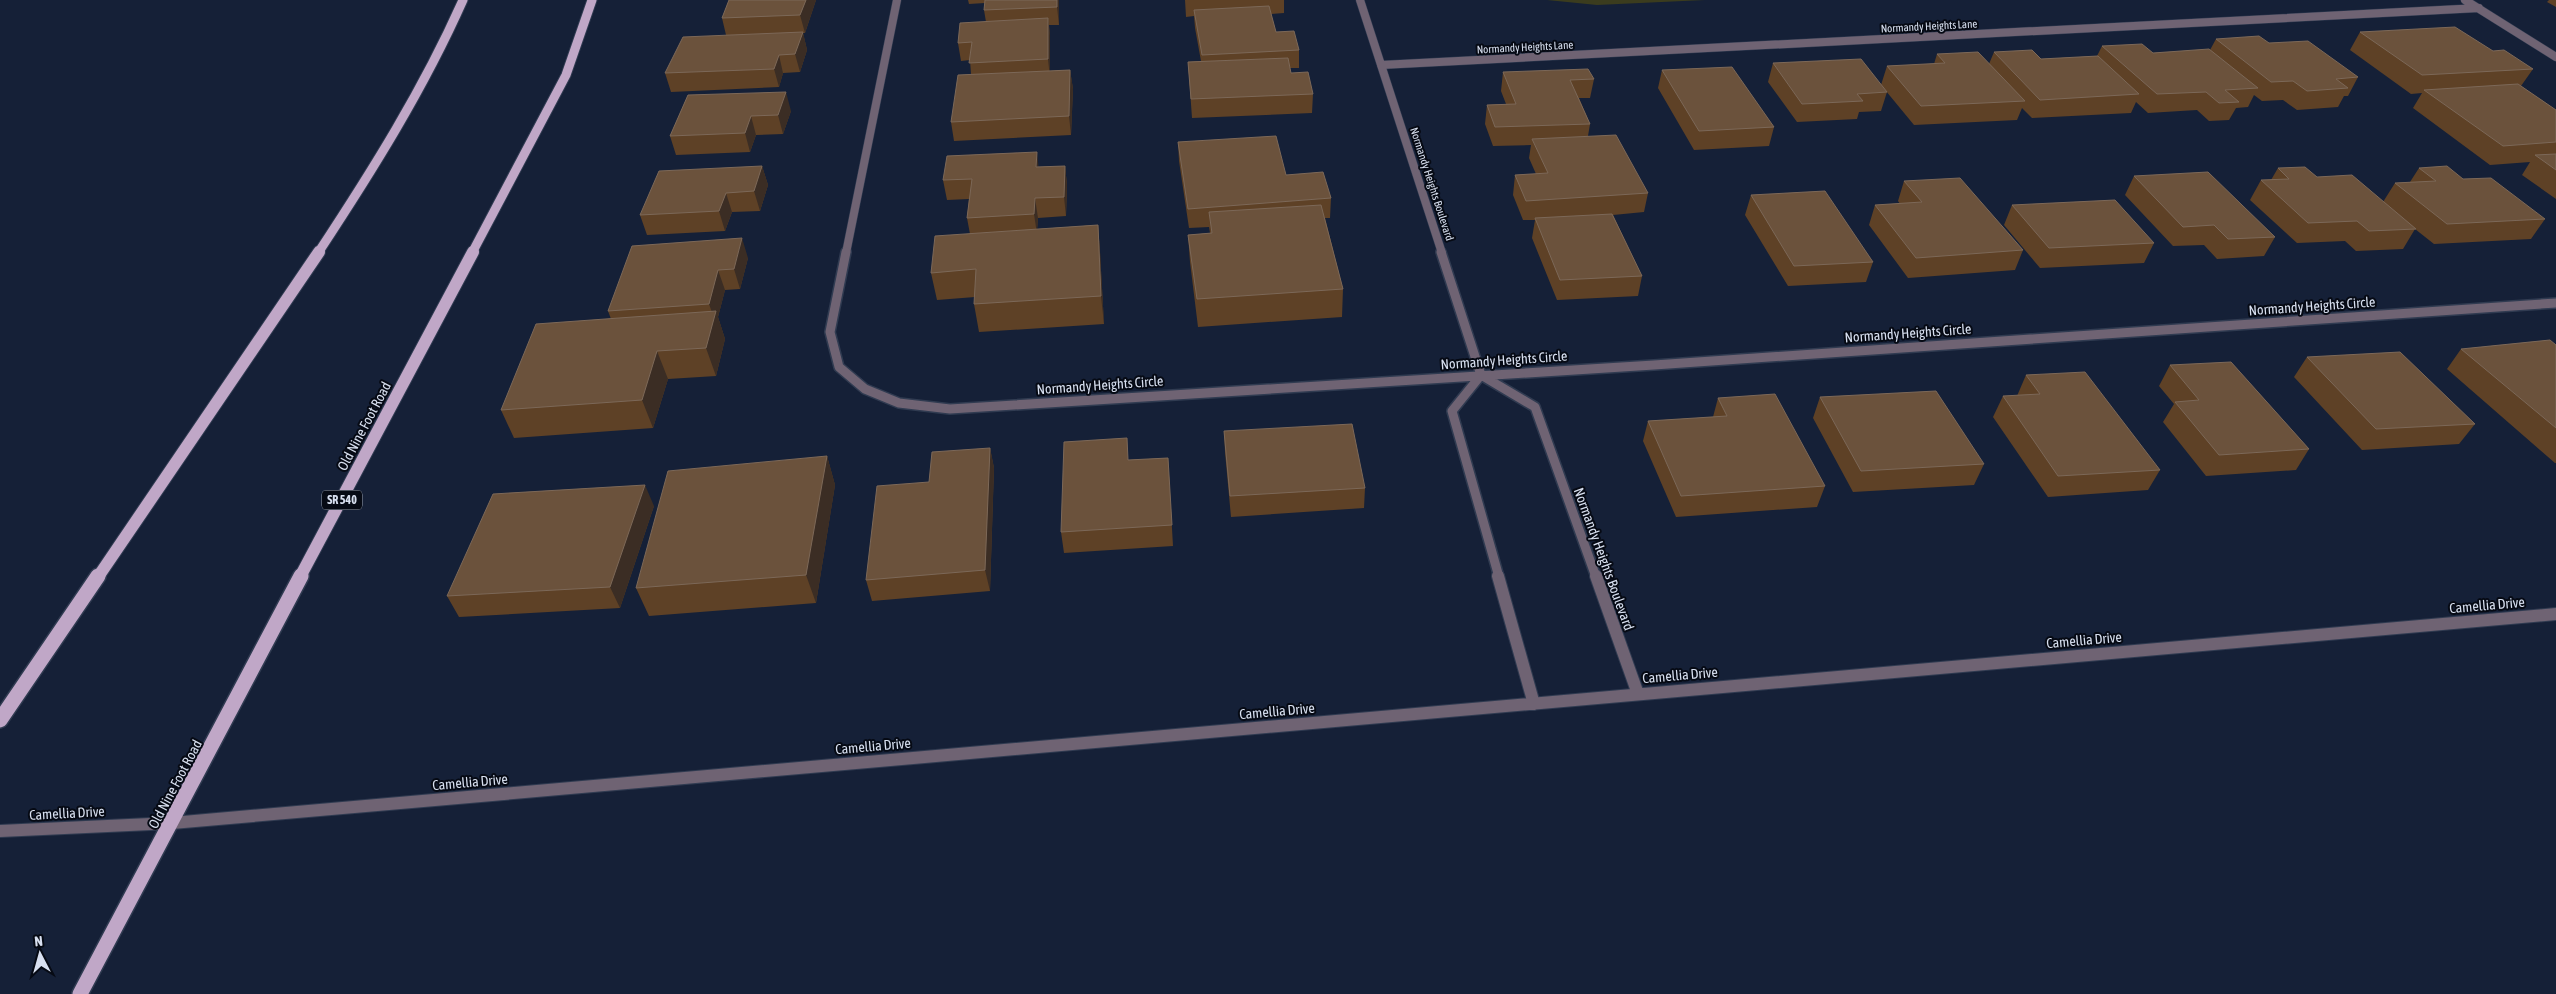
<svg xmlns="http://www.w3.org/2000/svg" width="2556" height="994" viewBox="0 0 2556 994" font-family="'Asap Condensed',sans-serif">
<rect width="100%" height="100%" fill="#152037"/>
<path fill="#3b3c1e" d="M1547,0H1705L1597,5Z"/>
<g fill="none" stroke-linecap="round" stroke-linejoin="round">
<defs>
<path id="street-far2" d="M1360,0L1442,253
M2465,0L2556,57
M1381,65L2479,8
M846,253L897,0"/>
<path id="street-far1" d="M846,252L830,332L839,367L865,389L899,403L950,409L1654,365L2556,303
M1441,252L1481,375L1535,407L1596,577
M1481,375L1452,411L1499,577"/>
<path id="street" d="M1498,576L1534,704
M1596,576L1638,694
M0,831L172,823L2556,614"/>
<path id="primary-far2" d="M318,253C372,171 423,90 463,0
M472,253L566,75L592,0"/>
<path id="primary-far1" d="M98,577L319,252
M300,577L473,252"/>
<path id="primary" d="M0,720L98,576
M80,994L301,576"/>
</defs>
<use href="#street-far2" stroke="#303b51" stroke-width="9"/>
<use href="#street-far1" stroke="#303b51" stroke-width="12"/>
<use href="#street" stroke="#303b51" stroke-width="14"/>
<use href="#primary-far2" stroke="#303b51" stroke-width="11"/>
<use href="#primary-far1" stroke="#303b51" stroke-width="14"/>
<use href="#primary" stroke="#303b51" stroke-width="18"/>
<use href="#street-far2" stroke="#6f6373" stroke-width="8"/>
<use href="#street-far1" stroke="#6f6373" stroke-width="9"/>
<use href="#street" stroke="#6f6373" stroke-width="12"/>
<use href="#primary-far2" stroke="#c0a7c7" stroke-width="9"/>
<use href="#primary-far1" stroke="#c0a7c7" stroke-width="12"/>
<use href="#primary" stroke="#c0a7c7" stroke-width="15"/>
</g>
<path fill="#5e4126" d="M729,0H816L805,33H803L807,50L800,72L783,73L779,87L671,92L665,73L726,35L722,18Z
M968,0H1059V25H1049L1050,36V71L1070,70L1073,89L1071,135L954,141L951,122L971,74L970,60L961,61L958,43L986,22L984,10L985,3L969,4Z
M1185,0H1284V13L1271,14L1276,32L1299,50V68H1290L1291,73L1313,94L1312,113L1192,118L1188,62L1201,61L1195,28L1194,16L1186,17Z
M2549,0H2556V7L2547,2Z
M2360,32L2493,51L2533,69L2521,86L2556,110V199L2522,175L2530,162L2490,165L2413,108L2422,93L2411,94L2350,50Z
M2216,39L2269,43L2358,77L2348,96H2344L2338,107L2297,110L2283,100L2262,101L2254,95L2248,107L2236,108L2229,120L2209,121L2197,110L2148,113L2136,102L2131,113L2032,118L2022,108L2017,120L1914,125L1881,85L1887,66L1934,64L1937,54L1989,64L1994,52L2041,59L2097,56L2102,46L2153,53L2210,50Z
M1773,63L1887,92L1881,111L1859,112L1857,119L1797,122L1768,82Z
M1662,70L1774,127L1769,146L1694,150L1658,88Z
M1503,72L1594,79L1590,98H1579L1590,124L1588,136L1648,193L1644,212L1613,215L1642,276L1638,296L1557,300L1532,238L1535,220H1523L1513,195L1515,175L1536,174L1529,158L1531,145L1493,146L1485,124L1487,105L1506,104L1501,91Z
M688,95L791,111L783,134L756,135L750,152L676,155L670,136Z
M1178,142L1286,175L1331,198L1330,218H1325L1343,289L1342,317L1198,327L1190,262L1188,235L1210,233L1209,227L1189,228L1179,161Z
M762,166L768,185L760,211L732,212L725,231L647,235L640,215Z
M1065,166L1067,185L1066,216L1038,218L1037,229L1098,225L1100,252L1104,324L979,332L974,304L975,297L937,300L931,273L970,234L967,218L969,199L947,200L943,180L1039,167Z
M2278,168L2317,177L2383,202L2395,183L2410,182L2419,168L2463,179L2545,219L2531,239L2434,244L2415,229L2403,249L2356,251L2345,241L2297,243L2250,200L2261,180H2271Z
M2134,176L2275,237L2264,256L2217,259L2204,245L2173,246L2125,195Z
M1904,181L2023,250L2015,270L1908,278L1869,225L1875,205L1900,204L1898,201Z
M1751,195L1873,262L1866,282L1788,286L1745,215Z
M2012,205L2154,243L2144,263L2040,268L2004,225Z
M748,258L740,289L725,290L718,317L725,339L716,376L668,379L653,428L514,438L501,410L611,319L608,311Z
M2556,345V463H2555L2447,369L2461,349Z
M2307,357L2475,424L2459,444L2362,450L2294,377Z
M2170,365L2309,449L2296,470L2206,476L2163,422L2174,404L2159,386Z
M2026,375L2160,470L2148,490L2048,497L1993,417L2003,396H2017Z
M1820,397L1984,464L1974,485L1853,492L1813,418Z
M1718,398L1825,486L1817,507L1676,517L1643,441L1648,421L1713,417Z
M1224,431L1365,488L1364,508L1231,517L1225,452Z
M990,448L994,468L990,591L872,601L866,580L929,482Z
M827,456L835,485L816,603L649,616L636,588Z
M1168,458L1173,546L1064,553L1061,532L1129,460Z
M654,506L620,608L459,617L447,596Z"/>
<path fill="#3b2d24" d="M806,0H816L805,33L800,15Z
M1057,0H1059V25L1057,7Z
M1048,18L1050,36V78L1048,59Z
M803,32L807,50L800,72L795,54Z
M779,55L783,73L779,87L774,69Z
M1070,70L1073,89L1071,135L1069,116Z
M786,92L791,111L783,134L778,115Z
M751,116L756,135L750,152L745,133Z
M1037,152L1039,171L1036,167Z
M762,166L768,185L760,211L754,191Z
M1065,166L1067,185L1066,216L1064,197Z
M726,193L732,212L725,231L719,211Z
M1035,198L1038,218L1037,234L1034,214Z
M1098,225L1100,252L1104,324L1101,296Z
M742,238L748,258L740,289L734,269Z
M718,270L725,290L718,317L725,339L716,376L706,348L714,318L709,304Z
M657,351L668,379L653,428L642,400Z
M990,448L994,468L990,591L985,570Z
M827,456L835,485L816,603L806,575Z
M645,485L654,506L620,608L610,587Z"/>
<path fill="#6b523c" stroke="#7c6858" d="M729,0H806L800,15L722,18Z
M985,0H1057V7L984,10Z
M1269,6L1276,32L1294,31L1299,50L1202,55L1194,10Z
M1048,18V59L969,63L972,42L958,43L960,23Z
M2455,27L2493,51L2504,50L2533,69L2422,75L2360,32Z
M803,32L795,54L779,55L774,69L665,73L683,37Z
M2259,36L2269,43L2308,41L2358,77L2336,79L2348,88L2307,91L2293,81L2271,82L2216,39Z
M2142,44L2153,53L2209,49L2258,88L2225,90L2239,102L2219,103L2206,92L2157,94L2102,46Z
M2032,50L2041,59L2098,56L2139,94L2040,100L1994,52Z
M1978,52L2025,101L1921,106L1887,66L1945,63L1937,54Z
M1288,58L1291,73L1308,72L1313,94L1191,99L1188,62Z
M1861,59L1887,92L1857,94L1863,101L1802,104L1773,63Z
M1732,67L1774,127L1699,131L1662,70Z
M1588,69L1594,79L1570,80L1590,124L1495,127L1487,105L1516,104L1503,72Z
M1070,70L1069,116L951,122L958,75Z
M2518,84L2556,110V142L2503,146L2424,90Z
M786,92L778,115L751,116L745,133L670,136L688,95Z
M1616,135L1648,193L1526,201L1515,175L1548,173L1532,139Z
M1276,136L1286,175L1323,172L1331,198L1188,209L1178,142Z
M1037,152L1036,167L1065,166L1064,197L1035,198L1034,214L967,218L972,179L943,180L947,156Z
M2556,154V170L2535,155Z
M762,166L754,191L726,193L719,211L640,215L659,171Z
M2447,166L2463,179L2491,178L2545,219L2447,224L2395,183L2436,181L2419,168Z
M2305,167L2317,177L2352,175L2416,229L2369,231L2357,221L2308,223L2261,180L2289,179L2278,168Z
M2208,172L2275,237L2228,239L2214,225L2183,227L2134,176Z
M1960,178L2023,250L1916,258L1875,205L1922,202L1904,181Z
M1825,191L1873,262L1794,266L1751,195Z
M2115,200L2154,243L2049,248L2012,205Z
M1321,205L1343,289L1197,299L1188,235L1212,233L1209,212Z
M1612,214L1642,276L1560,280L1535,218Z
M1098,225L1101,296L974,304L976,269L931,273L935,236Z
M742,238L734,269L718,270L709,304L608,311L632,246Z
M716,311L706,348L657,351L642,400L501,410L536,324Z
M2550,340L2556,345V428L2461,349Z
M2400,352L2475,424L2376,429L2307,357Z
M2231,362L2309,449L2219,455L2175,402L2199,400L2170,365Z
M2085,372L2160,470L2058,476L2003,396L2040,394L2026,375Z
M1936,391L1984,464L1861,471L1820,397Z
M1775,394L1825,486L1681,496L1648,421L1727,416L1718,398Z
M1352,424L1365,488L1230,496L1224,431Z
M1127,438L1128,460L1168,458L1172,525L1061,532L1064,442Z
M990,448L985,570L866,580L877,486L929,482L932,452Z
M827,456L806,575L636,588L668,471Z
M645,485L610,587L447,596L493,494Z"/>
<g text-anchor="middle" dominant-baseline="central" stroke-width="4" stroke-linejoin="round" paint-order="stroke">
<g font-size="11" fill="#d8e0f0" stroke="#060a14">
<text transform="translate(1929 26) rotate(-3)">Normandy Heights Lane</text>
<text transform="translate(1525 47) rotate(-3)">Normandy Heights Lane</text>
<text transform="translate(1432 184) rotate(72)">Normandy Heights Boulevard</text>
</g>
<rect fill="#060a14" stroke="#99a0ae" stroke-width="1" x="322" y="490.5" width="40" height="19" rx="4"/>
<g font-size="12" font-weight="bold" fill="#d8e0f0">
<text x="342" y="500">SR 540</text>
</g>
<g font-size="14" fill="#d8e0f0" stroke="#060a14">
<text transform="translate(2312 306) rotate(-4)">Normandy Heights Circle</text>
<text transform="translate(1908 333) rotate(-4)">Normandy Heights Circle</text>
<text transform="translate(1504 360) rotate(-4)">Normandy Heights Circle</text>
<text transform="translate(1100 385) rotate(-4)">Normandy Heights Circle</text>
<text transform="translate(364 426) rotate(-62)">Old Nine Foot Road</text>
<text transform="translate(1604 559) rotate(70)">Normandy Heights Boulevard</text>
<text transform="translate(2487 605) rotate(-5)">Camellia Drive</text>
<text transform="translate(2084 640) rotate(-5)">Camellia Drive</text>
<text transform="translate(1680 675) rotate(-5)">Camellia Drive</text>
<text transform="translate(1277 711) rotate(-5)">Camellia Drive</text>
<text transform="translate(873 746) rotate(-5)">Camellia Drive</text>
<text transform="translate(470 782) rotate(-5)">Camellia Drive</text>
<text transform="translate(175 784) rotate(-62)">Old Nine Foot Road</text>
<text transform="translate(67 813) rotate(-3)">Camellia Drive</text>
</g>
</g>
<g transform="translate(40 954) rotate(354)" stroke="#060a14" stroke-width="4" paint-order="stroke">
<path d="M0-4L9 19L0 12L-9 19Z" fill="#d8e0f0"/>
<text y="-8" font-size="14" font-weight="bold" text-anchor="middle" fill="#d8e0f0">N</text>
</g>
</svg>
